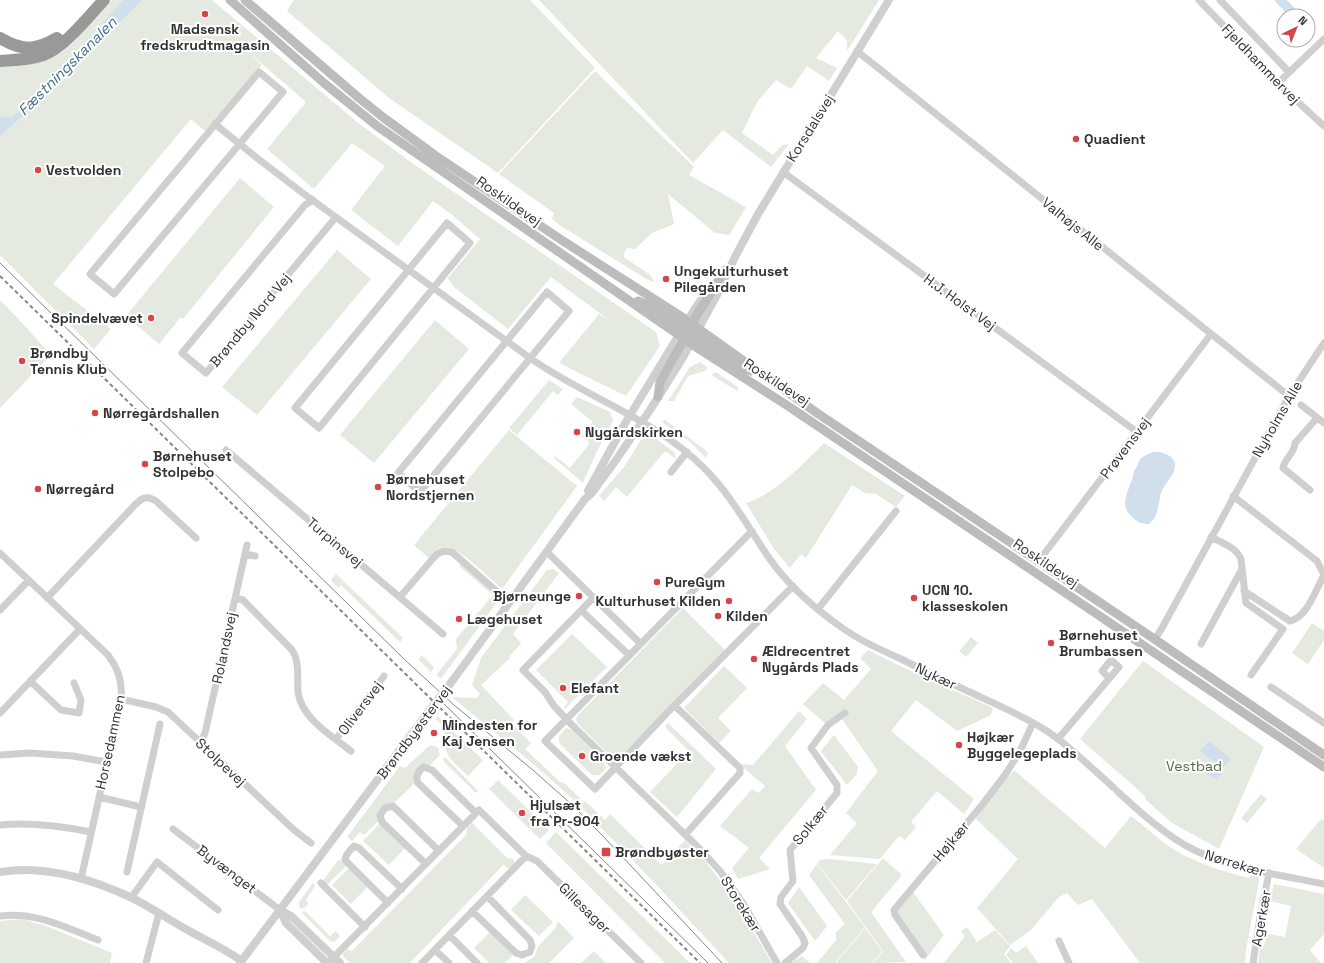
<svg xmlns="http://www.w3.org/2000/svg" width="1324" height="963" viewBox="0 0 1324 963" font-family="'Space Grotesk',sans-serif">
<rect width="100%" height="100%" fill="#fff"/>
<path fill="#e4eadf" d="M112,0H212L357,122L412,163L656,332L660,346L626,396L559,363L599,314L609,320L551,277L508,329L454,287L448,278L480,239L451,214L433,201L398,246L351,210L385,166L352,143L314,189L267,149L306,102L240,45L262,65L205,131L191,119L53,284L111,329L94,349L0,255V66L34,64L72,44Z
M294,0H530L595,68L498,173L389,98L287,11Z
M539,0H879L847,51V40L838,31L816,58L837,68L829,81L807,66L791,89L776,80L757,102L742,133L773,155L782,145L789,144L771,167L723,130L693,163Z
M595,71L694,167L689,175L746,207L729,235L715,233L668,194L674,224L652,233L635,249L627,248L624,253V257L649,274L655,282L648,280L561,226L552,219L554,213L499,174Z
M240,178L274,207L183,319L180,318L159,344L126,316Z
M337,250L371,279L257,415L222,387Z
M0,300L25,326L51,355L0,408Z
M435,320L469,349L374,463L340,435Z
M700,362L707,367L705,371L688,376L674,401H668L690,367Z
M716,372L739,388L737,391L713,376L712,374Z
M549,380L563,389L558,395L553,391L517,435L509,428Z
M577,397L610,412L613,421L596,453L583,483L554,458L555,456L570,468L590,443L582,436L593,422L571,404Z
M665,420L708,452L706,458L689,441L663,423L662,421Z
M509,430L577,486L502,589C492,580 459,548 447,547C438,546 434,552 429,558L414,545Z
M652,436L675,453L676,459L665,451L627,497L616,487L604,501L599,496L624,467L641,440Z
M824,443L905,496L896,507L876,494L865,493L852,485L806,558L801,554L790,568L774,549L746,503C774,495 803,464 824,443Z
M460,564L497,596V602L441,679L437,676V674L457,649L456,639L493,595L459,566Z
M553,569L559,573L513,634L521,643L509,657L510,658L481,685L514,720L511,723L531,743L525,749L561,783L563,782L580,798L576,802L544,773L452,697L477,698L480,694L472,685L481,658L547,570Z
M336,574L403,638L400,642L341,585L338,588L331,580Z
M683,608L725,650L620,757L612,758L577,723L576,719L578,715Z
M1312,623L1324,631V640L1308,664L1292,653Z
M572,634L607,667L565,709L564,707L568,702L536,670Z
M971,637L978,643L966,657L959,651Z
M868,650L902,667L993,708L991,715L957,731L916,700L891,731L974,799L964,814L937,791L911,822L916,827L905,840L899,836L880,859L830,855L857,823L846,813L878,771L842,719L826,724L803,704L823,683L844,700L871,669L860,658Z
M422,655L434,667L431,672L418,659Z
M1143,661L1264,747L1219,849L1172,823L1146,800L1144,795L1080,739Z
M724,666L747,688L718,718L731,731L719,743L684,708Z
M799,711L807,719L785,746L816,790L759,858L770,869L738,879L732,868L749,848L720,826L752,789L759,793L765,786L745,769L742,764L753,765Z
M437,716L483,760L468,776C461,769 449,760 446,750C441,734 451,735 436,719Z
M668,723L716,769L677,817L650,792L689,751L665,727Z
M566,728L572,730L604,762L606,768L600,775H592L559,743V736Z
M834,735L858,767L857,774L847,785L821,751Z
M430,745L435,746L438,748L440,755L430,765L425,764L415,783L393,804L377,816L378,821L364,835L360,832L352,841L347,837L400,766L405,768Z
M443,758H446L478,791L476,793L444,762Z
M1014,770L1105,848L1131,816C1143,825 1155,836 1167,845C1191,862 1221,871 1249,878L1252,874L1260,876L1246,950L1245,963H1140L1092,899L1078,905L1067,893L1059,897L1031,930L1010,945L977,908L1018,859L975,818Z
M498,780L549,830L540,839L489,789Z
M1261,794L1267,799L1247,823L1241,818Z
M585,801L605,820L610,814L662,865L685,840L702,857L731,895L772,963H729L651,879L580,806Z
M1321,819L1324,820V868L1296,849Z
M472,823L507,858L514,859V863L509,869L503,865L410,963H350L342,955L347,949L352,951L466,835L467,828Z
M379,824L405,848L389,865L363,841Z
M556,832L558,834L690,963H665L546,843Z
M883,858L902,875L871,912L906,962L873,963L883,951L847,901Z
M339,859L346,866L326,886L322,882Z
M830,859L877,864L846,900L817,863L820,860Z
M817,864L865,927L835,963H817L837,939L835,937L836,935L835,933L845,924L809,875Z
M349,868L367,887L351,904L332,885Z
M313,883L315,886L306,900L308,904L304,908L300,909L299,902Z
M1274,884L1324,894V934L1310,950L1321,963H1258L1260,949L1263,948L1268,934L1285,937L1291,906L1270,901Z
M799,887L827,926L815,941L788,903Z
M913,892L944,935L925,960L893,915Z
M525,895L553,922L539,936L511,910Z
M305,911L330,936L336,931L340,936L334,942L330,941L301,912Z
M22,919L46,926L112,953L110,963H0V921Z
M558,921L574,938L549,963H524L534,957L538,947L556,927Z
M967,927L977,942L995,930L1010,946L1004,954L1011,963H944L965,936L961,931Z
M865,928L882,951L872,963H836Z
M490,932L513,955L505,963H489L474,948Z
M1026,946L1038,963H1013L1006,955L1011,948L1016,953Z
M594,951L606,963H581Z
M802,956L810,963H790Z"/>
<path fill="#d0dfeb" d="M123,0H142L52,89L48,84L72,61L95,36L102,24Z
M1274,0H1287L1299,13L1295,16H1289Z
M37,96H39L42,99L0,136V118L6,116L11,118Z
M1153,452C1159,451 1166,453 1171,457C1183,469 1165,481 1161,493C1158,504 1159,516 1149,524C1142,524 1137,522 1132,517C1116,503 1133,486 1134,470C1138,467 1137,465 1139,461C1142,456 1148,454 1153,452Z
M1209,741L1231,759L1222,769L1200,751Z
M1211,766L1222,772L1218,780L1207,774Z"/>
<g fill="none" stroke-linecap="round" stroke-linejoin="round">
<path stroke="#d0dfeb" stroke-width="6" d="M35,102L55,82"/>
<path stroke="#cfcfcf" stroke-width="7" d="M1199,0L1287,92L1324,126
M1220,0L1289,72
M857,51L1289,396
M259,72L283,92L114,294L90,274Z
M1278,83L1324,39
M215,124L257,158L304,194L530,358C587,398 655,419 704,468C731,495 748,527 769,558C788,585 814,608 841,627C859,640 879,649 899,658C925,671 950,683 976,695C998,705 1021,715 1042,728C1068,744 1090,767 1113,787
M783,172L1137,432
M313,200L305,205L182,353L206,373L336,217
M447,223L470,243L319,428L295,408Z
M547,292L569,311L420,492L398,473Z
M1301,405L1324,423
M226,450L443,634
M671,472L687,452
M1310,490L1283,468C1284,459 1295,453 1295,443L1317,418
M1233,496L1317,561L1324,575C1316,589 1307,618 1290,621L1244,591
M752,531L545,741L595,789L667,713L793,586
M1211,537C1222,543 1236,547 1241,559L1246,603L1283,629L1251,675
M547,552L640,643
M0,553L108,655C118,668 123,682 121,699L81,879
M245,554L247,545
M1038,562L1211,334
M400,597L436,555C442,550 447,550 453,553L509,602
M594,597L523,670L545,692L554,706L572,725L699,848L720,871L743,903L777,963
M47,598L131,509C139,501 144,493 156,501L196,538
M235,598L243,600L292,650C300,662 297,678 298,692C301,718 332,736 351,751
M818,609L896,511
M0,610L29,580
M585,614L629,655
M1155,639L1162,628L1289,396L1324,343
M1201,644L1242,569
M30,681L61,710L79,713L81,700L74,683
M1271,687L1324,723
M121,699L156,707L168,712L294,830L311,843
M675,706L740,768V773L685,835
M0,713L80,629
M336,739L384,676
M1058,739L1119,667L1111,660L1102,671L1109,678
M201,742L205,733L245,554L255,556
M0,755L30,753L73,756L106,762
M1117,791C1140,812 1166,836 1194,850C1235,869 1280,875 1324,884
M99,797L141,807
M0,825C31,822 61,826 91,832
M463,826L418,783C415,776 418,771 424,767L432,770L476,813
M173,829L280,910
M426,864L382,822L380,815L385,808L393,806L439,851
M127,872L160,724
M321,883L365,927
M131,898L157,862L218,910
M388,903L345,860C345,855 350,850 354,846L359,848L402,889
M472,911L516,953L522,955L530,952L532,946L530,940L487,896
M0,916C35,911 67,928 98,940
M449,935L477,963
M1059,941L1069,963
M435,950L449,963
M923,955L895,915L894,910L982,805L1005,775L1020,751L1033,723
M146,963L159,913
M328,963L479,810L526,856L537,861L641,963
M422,963L526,856
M785,963L803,948L805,943L802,936L780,904L781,897L793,881L790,850L837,793V785L811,748L828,725L845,713
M1253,963L1260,917L1269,873"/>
<path stroke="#cfcfcf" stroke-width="8" d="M588,491L624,425L694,310L712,284
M453,680L585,499L592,493L616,460L650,410L682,359L718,293L735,257L758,214L889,0
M0,872C43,865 91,879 130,897C149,906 166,918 184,928C203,939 223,948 242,961
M280,910L291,916L340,963
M280,910L286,923L327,963
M240,963L423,719"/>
<path stroke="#bcbcbc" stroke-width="9" d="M230,0L324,83L377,126L699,349L788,406L1324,767
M245,0L359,98L384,118L436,156L563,241L679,315L817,413L1144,632L1324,755
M638,301L652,307L683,328L689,331L695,330
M691,330L695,318L725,270
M681,335C700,335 720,355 736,364C741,367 746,369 751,371
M658,397L660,382L687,334"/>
<path stroke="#999" stroke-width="12" d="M0,38C22,51 35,51 57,38
M0,61C14,60 29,60 43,55C64,48 88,17 104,0"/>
<path stroke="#878787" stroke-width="1" d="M0,263L404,659L454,705L534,771L570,803L602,835L722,963
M437,697L708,963"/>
<path stroke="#878787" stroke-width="2" stroke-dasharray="4 3" stroke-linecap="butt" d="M0,276L700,963"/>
<path stroke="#cfcfcf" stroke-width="8" d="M423,719L453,680"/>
</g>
<g fill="#d64648" stroke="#fff" stroke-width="1.5">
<circle cx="205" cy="14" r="4"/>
<circle cx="1076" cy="139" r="4"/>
<circle cx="38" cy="170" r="4"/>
<circle cx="666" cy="279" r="4"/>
<circle cx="151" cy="318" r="4"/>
<circle cx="22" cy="361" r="4"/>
<circle cx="95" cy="413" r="4"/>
<circle cx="577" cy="432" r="4"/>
<circle cx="145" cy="464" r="4"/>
<circle cx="378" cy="487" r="4"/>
<circle cx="38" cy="489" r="4"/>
<circle cx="657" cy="582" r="4"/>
<circle cx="579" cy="596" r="4"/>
<circle cx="914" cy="598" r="4"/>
<circle cx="729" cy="601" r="4"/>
<circle cx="718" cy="616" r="4"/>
<circle cx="459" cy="619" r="4"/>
<circle cx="1051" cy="643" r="4"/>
<circle cx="754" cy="659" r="4"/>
<circle cx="563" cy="688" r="4"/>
<circle cx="434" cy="733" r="4"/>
<circle cx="959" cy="745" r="4"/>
<circle cx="582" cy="756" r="4"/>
<circle cx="522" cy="813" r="4"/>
<rect x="601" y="847" width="10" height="10" rx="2"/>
</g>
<g text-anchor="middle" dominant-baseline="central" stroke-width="4" stroke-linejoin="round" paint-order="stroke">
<g font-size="14" font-weight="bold" fill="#323232" stroke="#fff" text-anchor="start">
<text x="205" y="29" text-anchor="middle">Madsensk<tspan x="205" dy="16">fredskrudtmagasin</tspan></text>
<text x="1084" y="139">Quadient</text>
<text x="46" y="170">Vestvolden</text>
<text x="674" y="271">Ungekulturhuset<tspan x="674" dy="16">Pilegården</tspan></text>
<text x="143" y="318" text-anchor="end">Spindelvævet</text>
<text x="30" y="353">Brøndby<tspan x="30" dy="16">Tennis Klub</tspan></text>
<text x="103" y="413">Nørregårdshallen</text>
<text x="585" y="432">Nygårdskirken</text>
<text x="153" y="456">Børnehuset<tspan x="153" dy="16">Stolpebo</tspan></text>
<text x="386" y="479">Børnehuset<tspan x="386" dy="16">Nordstjernen</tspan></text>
<text x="46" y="489">Nørregård</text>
<text x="665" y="582">PureGym</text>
<text x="922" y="590">UCN 10.<tspan x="922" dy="16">klasseskolen</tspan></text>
<text x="571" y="596" text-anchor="end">Bjørneunge</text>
<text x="721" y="601" text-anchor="end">Kulturhuset Kilden</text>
<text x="726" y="616">Kilden</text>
<text x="467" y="619">Lægehuset</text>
<text x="1059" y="635">Børnehuset<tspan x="1059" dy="16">Brumbassen</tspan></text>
<text x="762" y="651">Ældrecentret<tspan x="762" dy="16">Nygårds Plads</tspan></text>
<text x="571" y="688">Elefant</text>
<text x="442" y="725">Mindesten for<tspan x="442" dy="16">Kaj Jensen</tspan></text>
<text x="967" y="737">Højkær<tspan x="967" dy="16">Byggelegeplads</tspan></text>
<text x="590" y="756">Groende vækst</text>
<text x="530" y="805">Hjulsæt<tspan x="530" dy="16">fra Pr-904</tspan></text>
<text x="615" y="852">Brøndbyøster</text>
</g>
<g font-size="14" fill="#323232" stroke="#fff">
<text transform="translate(1261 64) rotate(46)">Fjeldhammervej</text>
<text transform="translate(810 128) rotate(-58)">Korsdalsvej</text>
<text transform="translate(509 201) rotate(35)">Roskildevej</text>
<text transform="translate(1073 224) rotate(39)">Valhøjs Alle</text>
<text transform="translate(960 302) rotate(36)">H.J. Holst Vej</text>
<text transform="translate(250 320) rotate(-50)">Brøndby Nord Vej</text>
<text transform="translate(777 382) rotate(33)">Roskildevej</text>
<text transform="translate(1277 419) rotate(-60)">Nyholms Alle</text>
<text transform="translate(1125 448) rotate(-53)">Prøvensvej</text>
<text transform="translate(335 542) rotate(40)">Turpinsvej</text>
<text transform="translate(1046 563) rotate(34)">Roskildevej</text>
<text transform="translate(224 648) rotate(-78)">Rolandsvej</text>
<text transform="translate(936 676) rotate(25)">Nykær</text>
<text transform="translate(360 708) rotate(-53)">Oliversvej</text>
<text transform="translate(414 732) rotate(-53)">Brøndbyøstervej</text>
<text transform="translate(110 742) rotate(-78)">Horsedammen</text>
<text transform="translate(221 762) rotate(43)">Stolpevej</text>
<text transform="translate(810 825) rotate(-51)">Solkær</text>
<text transform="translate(951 841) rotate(-50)">Højkær</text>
<text transform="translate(1235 863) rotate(17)">Nørrekær</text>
<text transform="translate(227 869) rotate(37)">Byvænget</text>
<text transform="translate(741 904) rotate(58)">Storekær</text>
<text transform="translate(585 908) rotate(44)">Gillesager</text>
<text transform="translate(1261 918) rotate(-80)">Agerkær</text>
</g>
<g font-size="14" fill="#536a42" stroke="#fff">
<text x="1194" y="766">Vestbad</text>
</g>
<g font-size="15" font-style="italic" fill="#466d8e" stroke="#fff">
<text transform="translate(67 66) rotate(-45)">Fæstningskanalen</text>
</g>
</g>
<g transform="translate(1296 28) rotate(43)"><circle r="19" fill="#ffffff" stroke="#adadad"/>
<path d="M0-3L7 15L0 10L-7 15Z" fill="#d64648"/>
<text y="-6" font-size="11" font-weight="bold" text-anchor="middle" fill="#323232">N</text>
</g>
</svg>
